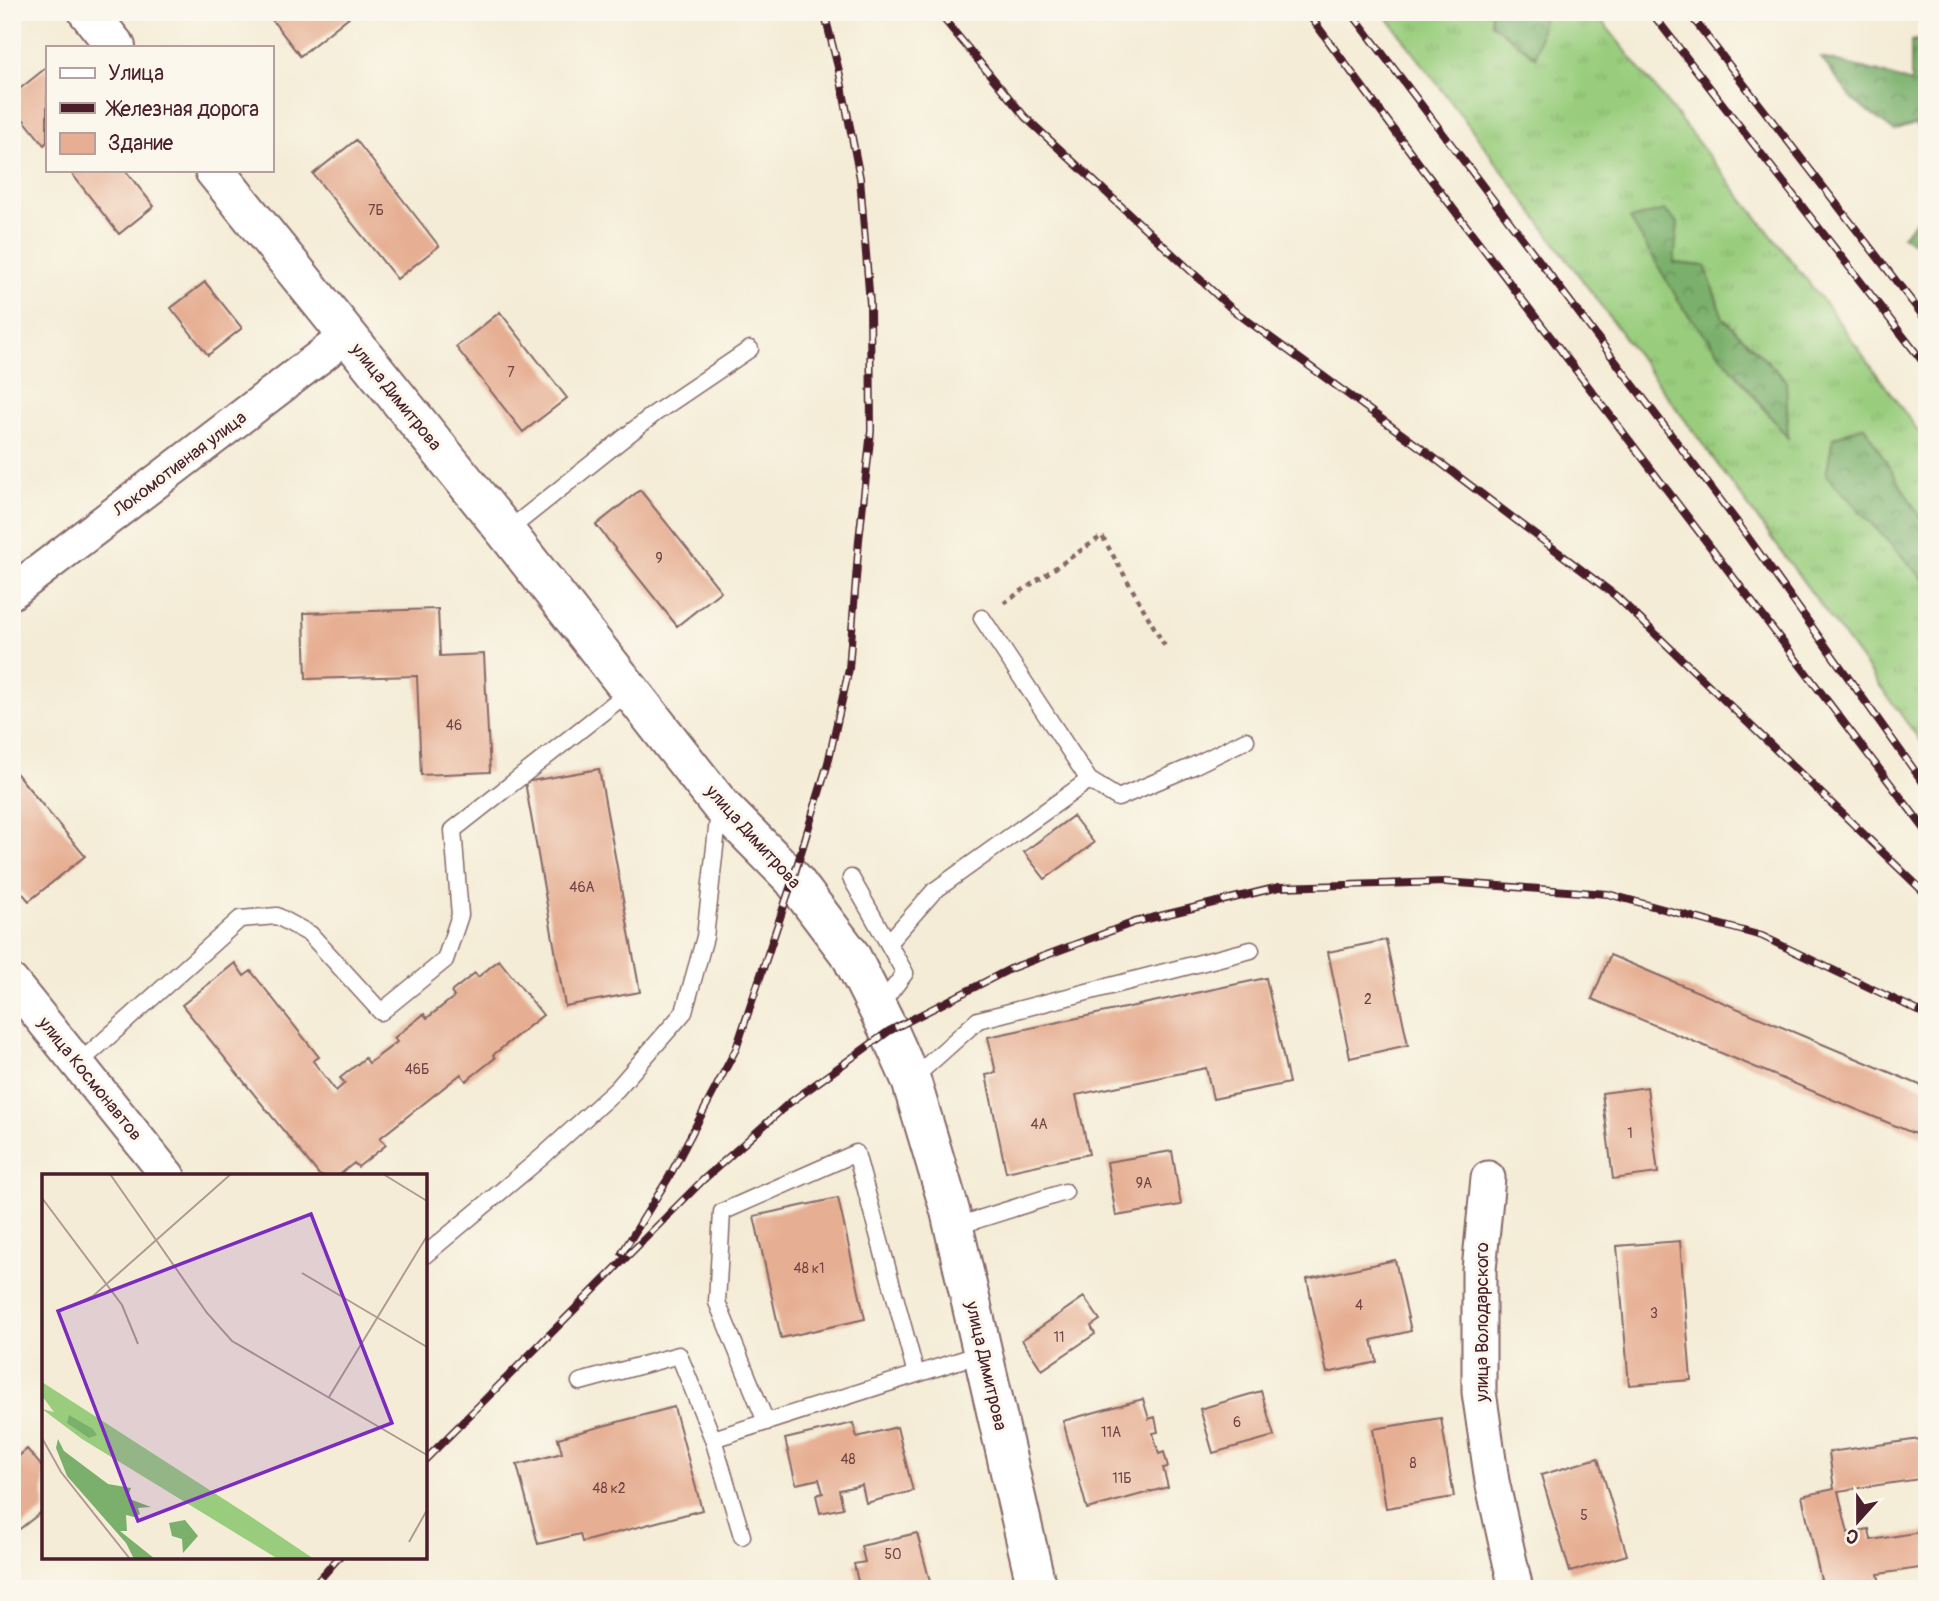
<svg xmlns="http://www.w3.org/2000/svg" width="1939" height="1601" viewBox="0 0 1939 1601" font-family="Pangolin,sans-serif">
<defs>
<pattern id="grass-tufts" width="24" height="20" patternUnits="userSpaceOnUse" patternTransform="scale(1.75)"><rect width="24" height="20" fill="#99cd7d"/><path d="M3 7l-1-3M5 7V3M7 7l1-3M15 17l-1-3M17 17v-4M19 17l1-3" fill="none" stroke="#85b06c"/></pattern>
<pattern id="forest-crowns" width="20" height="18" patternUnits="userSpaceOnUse" patternTransform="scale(1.75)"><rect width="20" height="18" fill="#7ab06c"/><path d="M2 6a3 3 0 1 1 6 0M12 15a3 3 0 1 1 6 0" fill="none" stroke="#668f59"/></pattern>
</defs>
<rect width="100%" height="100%" fill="#fbf7ec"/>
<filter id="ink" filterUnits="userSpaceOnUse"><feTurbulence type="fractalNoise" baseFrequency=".0143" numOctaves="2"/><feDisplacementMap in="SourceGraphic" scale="14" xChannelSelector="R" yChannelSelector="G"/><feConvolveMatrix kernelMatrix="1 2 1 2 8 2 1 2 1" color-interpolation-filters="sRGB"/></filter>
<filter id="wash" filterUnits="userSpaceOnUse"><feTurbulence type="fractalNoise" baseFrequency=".00686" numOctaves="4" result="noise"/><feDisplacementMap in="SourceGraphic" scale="28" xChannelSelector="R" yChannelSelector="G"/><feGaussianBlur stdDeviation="1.57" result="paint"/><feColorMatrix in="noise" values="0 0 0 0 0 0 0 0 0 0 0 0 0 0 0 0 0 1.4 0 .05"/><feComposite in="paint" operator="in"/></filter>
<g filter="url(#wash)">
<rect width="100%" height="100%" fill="#f4ecd6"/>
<path fill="url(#grass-tufts)" stroke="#727654" stroke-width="2" fill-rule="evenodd" d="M1383,12H1491V23L1535,57L1544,12H1595L1828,307L1927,443V528L1864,426L1826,474L1927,583V750L1473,131ZM1664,210L1674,263L1705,266L1723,318L1786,380L1787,437L1683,308Z"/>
<path fill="url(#forest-crowns)" stroke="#62684c" stroke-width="2" d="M1491,12H1544L1536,57L1491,23Z
M1927,39V141L1915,124L1894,131L1854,101L1821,58L1879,72L1911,83V41Z
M1927,209V251L1902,236Z
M1664,210L1678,223L1674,263L1705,266L1723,318L1786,380L1788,438L1683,308L1630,219Z
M1864,426L1927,528V583L1826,475L1833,438Z"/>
<g id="blocks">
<path fill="#e6af93" d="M266,12H355L300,56Z
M47,67V142L44,145L12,105V95Z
M356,140L439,246L397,279L313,174Z
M69,170H125L154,206L119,234Z
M205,282L242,328L208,355L171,308Z
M500,312L567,398L523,432L456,347Z
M640,490L721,591L677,626L596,525Z
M438,609L440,656L484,654L490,772L421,775L417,676L306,679L304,613Z
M12,768L85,856L29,901L12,881Z
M599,769L640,992L565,1006L525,782Z
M1073,816L1094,843L1045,879L1024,852Z
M1386,940L1408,1045L1350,1058L1328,952Z
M1610,955L1927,1088V1139L1592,999Z
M499,960L543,1015L493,1055L495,1058L466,1081L461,1074L380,1138L386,1145L358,1167L354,1163L338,1176H320L182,1005L235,963L244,976L251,971L319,1057L313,1061L336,1091L345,1083L340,1078L365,1058L369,1063L397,1042L394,1038L424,1014L427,1018L454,997L451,992L475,973L478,977Z
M1266,978L1289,1083L1213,1099L1206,1068L1076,1095L1089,1154L1006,1172L986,1075L996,1073L988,1037Z
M1647,1087L1658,1173L1613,1179L1602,1093Z
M1172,1151L1181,1205L1116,1216L1107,1162Z
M838,1198L865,1319L781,1338L754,1216Z
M1680,1241L1691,1380L1629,1385L1617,1246Z
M1395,1260L1411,1331L1372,1340L1377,1362L1327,1373L1307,1279Z
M1084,1297L1100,1320L1091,1326L1095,1334L1042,1370L1022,1340Z
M1261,1391L1274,1436L1213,1453L1200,1409Z
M1143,1399L1149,1419L1155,1417L1158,1432L1153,1433L1159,1454L1164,1452L1168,1467L1163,1468L1168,1487L1087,1509L1063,1421Z
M674,1407L702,1510L582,1542L580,1534L538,1544L517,1465L562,1453L558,1438Z
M1441,1418L1454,1497L1386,1508L1373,1429Z
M853,1423L857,1437L897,1427L913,1491L866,1503L862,1485L839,1490L843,1508L820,1513L816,1495L823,1493L819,1479L796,1484L785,1439Z
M1927,1438V1478L1838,1491L1848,1533L1869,1529L1871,1540L1927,1531V1567L1878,1574L1880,1584L1853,1589V1586L1838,1589H1823L1802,1496L1834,1489L1829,1452Z
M27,1449L44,1469V1510L12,1535V1462Z
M1598,1458L1627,1555L1570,1572L1541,1475Z
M917,1533L932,1589H872L871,1583L859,1586L854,1564L865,1562L861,1546Z"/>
</g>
</g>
<g filter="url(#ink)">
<use href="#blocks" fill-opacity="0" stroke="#866767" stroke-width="2"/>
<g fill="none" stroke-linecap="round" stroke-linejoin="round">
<defs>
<path id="service" d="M506,532L654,414L750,349
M1089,780L1118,798L1191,767L1246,740
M851,878L905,973L879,1007
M888,943L934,891L1089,780L982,618
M78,1064L240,919L277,916L310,934L381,1012L445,960L460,915L453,830L631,690
M911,1080L978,1020L1251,950
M954,1227L1065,1192
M425,1255L542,1157L617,1089L684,1012L705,937L719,811
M580,1382L679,1355L713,1439
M766,1422L717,1302L722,1212L856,1153L916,1374
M742,1536L713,1439L983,1353"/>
<path id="minor" d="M12,592L347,336
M12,982L168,1176
M1488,1178L1479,1270V1392L1492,1481L1516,1589"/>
<path id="tertiary" d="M88,12L116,47
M214,170L506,532L720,805L793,879L851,956L889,1031L911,1080L950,1211L1037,1589"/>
</defs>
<use href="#service" stroke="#866767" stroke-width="19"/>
<use href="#minor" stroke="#866767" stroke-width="37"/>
<use href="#tertiary" stroke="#866767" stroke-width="42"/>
<path stroke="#866767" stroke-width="4.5" stroke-dasharray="5 5" stroke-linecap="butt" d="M1004,603L1102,536L1167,650"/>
<use href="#service" stroke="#fff" stroke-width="16"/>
<use href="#minor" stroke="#fff" stroke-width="33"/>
<use href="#tertiary" stroke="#fff" stroke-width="38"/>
<defs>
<path id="rail" d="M938,12L1025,117L1233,310L1425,451L1616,596L1927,895
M1307,12L1423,169L1927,832
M1351,12L1737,522L1927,788
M1651,12L1927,367
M1688,12L1927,321
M622,1253L669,1177L736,1049L793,879L828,763L849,669L859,540L871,431L870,304L860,178L839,71L824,12
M425,1460L703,1180L788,1104L889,1031L1012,968L1135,922L1279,887L1445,882L1608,894L1762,936L1927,1015
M311,1589L339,1557"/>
</defs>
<use href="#rail" stroke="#4a1f2b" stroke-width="8"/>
<use href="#rail" stroke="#fbf7ec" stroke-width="5" stroke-dasharray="16" stroke-linecap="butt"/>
</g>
</g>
<g text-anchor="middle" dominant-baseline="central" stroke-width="6" stroke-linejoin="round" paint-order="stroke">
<g font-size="14" fill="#714345">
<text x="376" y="210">7Б</text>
<text x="511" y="372">7</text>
<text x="659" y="558">9</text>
<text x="454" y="725">46</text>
<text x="582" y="887">46А</text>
<text x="1368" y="999">2</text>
<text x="417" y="1069">46Б</text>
<text x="1039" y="1124">4А</text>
<text x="1630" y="1133">1</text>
<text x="1144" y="1183">9А</text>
<text x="809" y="1268">48 к1</text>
<text x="1359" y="1305">4</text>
<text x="1654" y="1313">3</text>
<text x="1059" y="1337">11</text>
<text x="1237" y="1422">6</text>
<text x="1111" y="1432">11А</text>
<text x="848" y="1459">48</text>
<text x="1413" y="1463">8</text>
<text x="1122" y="1478">11Б</text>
<text x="609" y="1488">48 к2</text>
<text x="1584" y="1515">5</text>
<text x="893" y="1554">50</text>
</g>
<g font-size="18" fill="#4a1f2b" stroke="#fbf7ec">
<text transform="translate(396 397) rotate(51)">улица Димитрова</text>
<text transform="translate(180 464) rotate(-37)">Локомотивная улица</text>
<text transform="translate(753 837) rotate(48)">улица Димитрова</text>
<text transform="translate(90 1079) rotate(51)">улица Космонавтов</text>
<text transform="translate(1482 1322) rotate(-90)">улица Володарского</text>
<text transform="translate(986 1366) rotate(77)">улица Димитрова</text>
</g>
</g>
<g transform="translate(42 1174)">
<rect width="385" height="385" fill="#f4ecd6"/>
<path d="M0,208L208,342L272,385H236L40,265L0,235L12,238L0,222Z" fill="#99cd7d"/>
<path d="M27,241L51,255L55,261L47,264L25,249ZM16,265L22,277L66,310L89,314L85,324L109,333L96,334L98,340L92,343L84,341L85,357H78L113,385H92L84,369L25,302L14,274ZM143,346L156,362L141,379L140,365L130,362L127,349Z" fill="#7ab06c"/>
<path fill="none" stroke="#b09a92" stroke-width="2" d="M68,0L165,139L190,167L385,281M341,0L385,27M0,24L80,131L96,170M260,99L385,173M34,130L51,122L189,0M287,223L385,62M0,264L19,298L88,385M367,368L385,336"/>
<path fill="#7b2cbf" fill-opacity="0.15" stroke="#7b2cbf" stroke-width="3.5" d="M269,40L350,249L96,347L16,137Z"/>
<rect width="385" height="385" fill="none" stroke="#4a1f2b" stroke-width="3.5"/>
</g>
<rect width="1939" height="1601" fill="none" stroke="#fbf7ec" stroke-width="42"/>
<rect x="46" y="46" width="228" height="126" fill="#fbf7ec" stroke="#b4a19f" stroke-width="2"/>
<rect x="60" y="68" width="35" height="10" fill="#ffffff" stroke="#b4a19f" stroke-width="2"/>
<text x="108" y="80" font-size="21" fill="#4a1f2b">Улица</text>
<rect x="60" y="103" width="35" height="10" fill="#4a1f2b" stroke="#b4a19f" stroke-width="2"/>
<text x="108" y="116" font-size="21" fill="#4a1f2b">Железная дорога</text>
<rect x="60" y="133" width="35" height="21" fill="#e6af93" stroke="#b4a19f" stroke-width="2"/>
<text x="108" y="150" font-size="21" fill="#4a1f2b">Здание</text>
<g transform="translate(1858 1521) rotate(201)" stroke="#fbf7ec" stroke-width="5" paint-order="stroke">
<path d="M0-5L12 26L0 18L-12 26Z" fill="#4a1f2b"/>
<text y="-10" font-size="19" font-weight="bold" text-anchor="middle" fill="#4a1f2b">С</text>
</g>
</svg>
